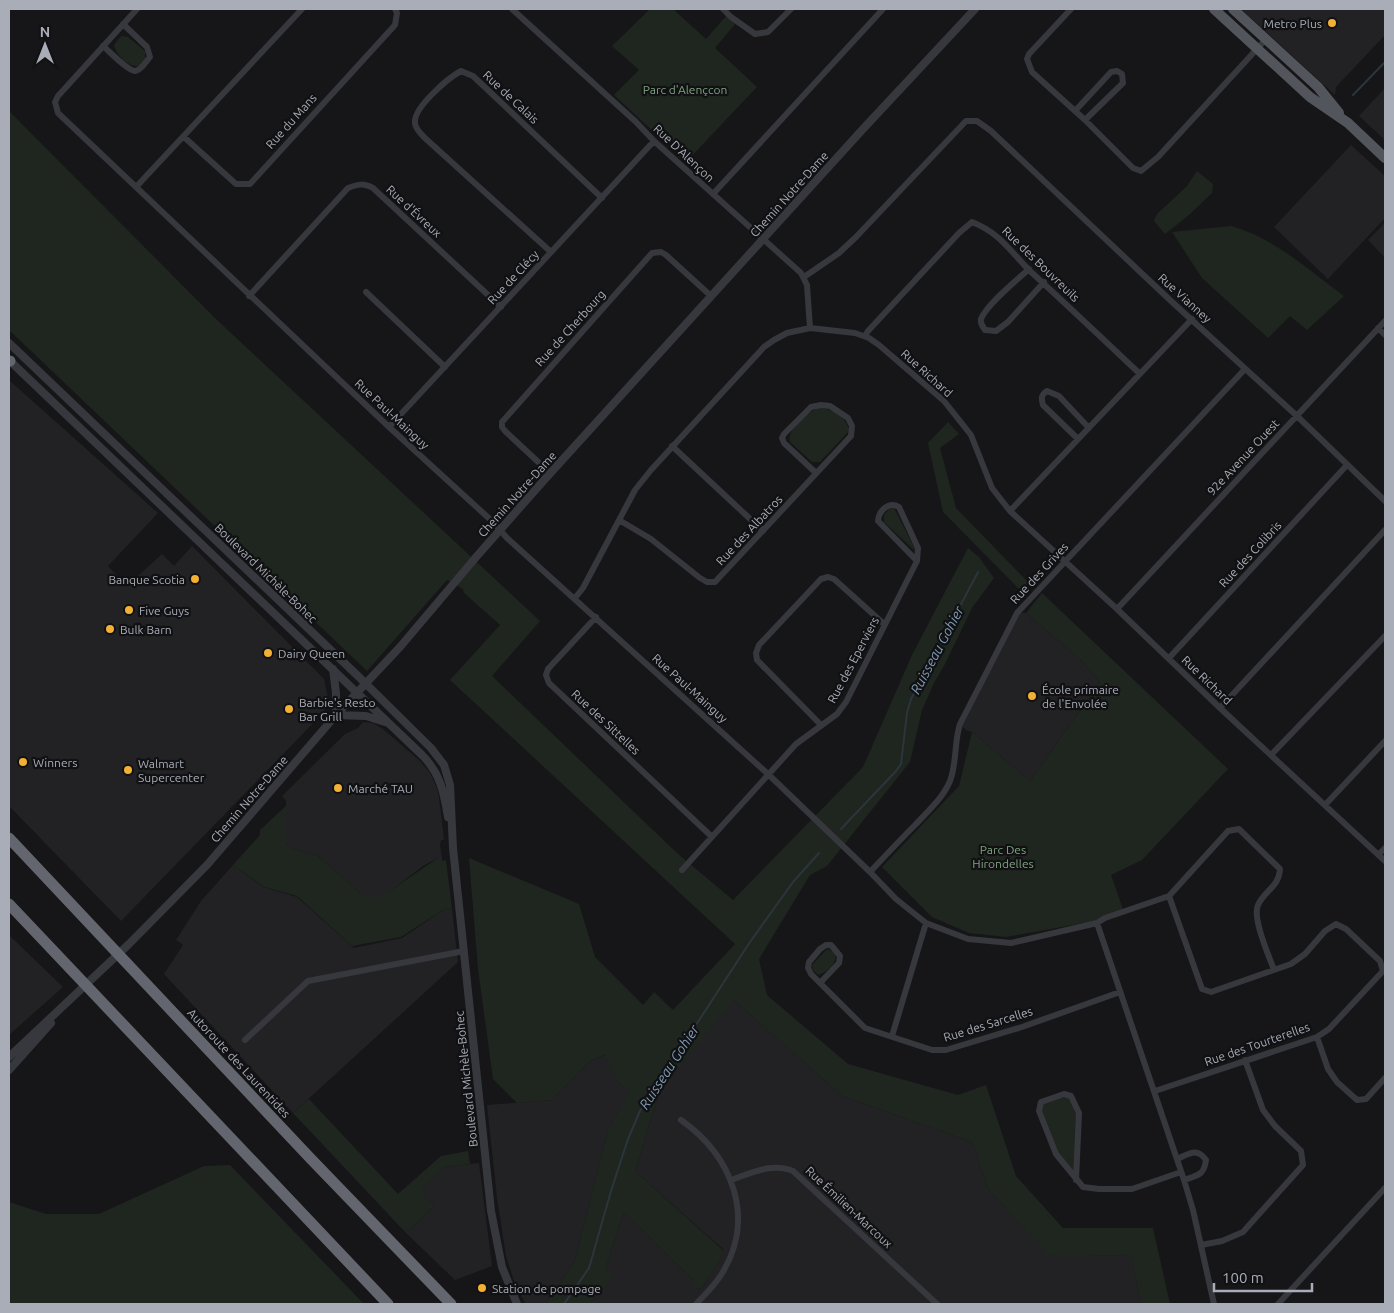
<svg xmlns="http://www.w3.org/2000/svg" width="1394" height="1313" viewBox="0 0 1394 1313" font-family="Ubuntu,sans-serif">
<rect width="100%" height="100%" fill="#161618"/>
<path fill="#222225" d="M1241,9H1385V35L1336,87L1335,95Z
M1385,88V140L1359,116Z
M1351,145L1385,176V218L1328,279L1274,227Z
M1385,223V258L1368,240Z
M9,380L158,513L108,566L127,586L162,554L174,566L192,546L324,679L328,698L324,712L121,921L9,806Z
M1017,613H1026L1080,659L1100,682L1030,781L972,732L966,730L960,724Z
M363,722L373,723L383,729L420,761L430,773L437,788L439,797L444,840H441L440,845L442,858H438L423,866L381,898L365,897L318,856L294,849L286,843V801L282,796L345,734L358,728Z
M233,865L263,887L297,897L354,948L402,938L446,908L452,909L458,962L293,1113L164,974L183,945L176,940L201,901Z
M9,935L63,987L9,1035Z
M733,999L842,1096L972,1142L988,1189L1048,1254L1131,1256L1141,1304H589L612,1278L605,1270L624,1212L693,1280L692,1284L699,1290L705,1284L717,1265L724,1250L635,1171L659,1093Z
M605,1055L618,1083L632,1091L608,1130L574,1263L545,1304H526L516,1287L506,1256L497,1198L487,1105L552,1100L590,1061Z
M479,1163L492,1266L455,1280L406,1233L434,1206L420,1191L444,1167Z"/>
<path fill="#1e261f" d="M650,9H673L706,39L727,15L736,23L715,48L757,87L686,162L614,95L639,70L612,46Z
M121,36L128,37L145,51V59L139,66C128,67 116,55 114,45Z
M9,111L217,320L540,621L492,676L677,853L733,900L863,767L912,655L968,548L979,557L994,578L972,608L945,664L934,683L922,710L910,762L827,866L810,875L759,959L767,995L848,1064L958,1095L986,1085L1016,1176L1063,1228H1153L1170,1304H1141L1131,1256L1048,1255L988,1189L972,1142L842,1096L734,1000L659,1093L635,1171L724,1251C717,1265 710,1279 699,1290L691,1284L693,1280L624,1212L605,1270L613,1278L589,1304H545L574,1263L608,1130L631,1091L618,1083L604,1055L590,1061L552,1100L517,1103L493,1079L478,969L469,858L579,904L595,957L643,1005L654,992L673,1010L735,944L450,680L500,625L464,593L463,589L447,580L367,671L9,330Z
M1197,171L1213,184L1212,193L1189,215L1165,234L1154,221L1157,214L1187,186Z
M1231,226C1275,238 1308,270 1344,296L1307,330L1290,316L1268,338L1202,278L1172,232Z
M819,408C830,408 848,417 849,431L820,462H812L790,442C787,428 807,412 819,408Z
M948,422L959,434L940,448L956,508L1029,583L1021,591L943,512L928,443Z
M894,508L915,549L914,550L884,522V515L889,509Z
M1042,593L1228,769L1142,860L1111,875L1124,912L1095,921L1006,937L969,933L932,917L882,867L959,786L972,732L1030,781L1100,682L1080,659L1026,613Z
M286,806V843L294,849L318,856L365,897H381L438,858H442V861L446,860L452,909L446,908L401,937L352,946L297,896L264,887L233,865L260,835V830Z
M827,949C846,955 829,972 818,975L813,970L812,965Z
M1071,1096L1079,1113L1076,1180L1056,1154L1039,1111L1041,1102Z
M309,1099L398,1194L441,1156L468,1151L470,1164L444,1167L421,1191L434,1206L406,1233L293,1113Z
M230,1165L364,1304H9V1202L46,1214H99L204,1166Z"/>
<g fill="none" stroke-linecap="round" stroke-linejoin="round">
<path stroke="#2c353c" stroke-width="2" d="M1353,95L1385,62
M841,829L896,771L901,764L907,713L911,699L978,572
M564,1304L589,1268L611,1191L628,1139L640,1111L750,942L793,882L819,853"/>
<path stroke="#37383d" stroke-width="6" d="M137,9L58,96L55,102L58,113L389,427L493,522L507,538L769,775L870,872L896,899L926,923L968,939L1011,943L1097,923L1105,918L1169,896L1228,831L1239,829L1280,869C1279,887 1265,890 1258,905C1252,918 1269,956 1274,970
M512,9L636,122L654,141L801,273L807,285L810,328
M723,9L731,17L755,34L768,32L791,9
M1071,9L1029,54L1027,59L1032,72L1085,120L1133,168L1141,171L1158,157L1266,39
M103,46C109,51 128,71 135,71C142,70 146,61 150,57L147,47L123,24
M1075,111L1111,72L1117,71L1122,74L1123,83L1085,120
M184,137L236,184H250L395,25L397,13L395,9
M136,187L302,9
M713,194L883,9
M551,252L426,139C422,135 415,129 415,123C413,108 448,78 461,71L473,76L602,198
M1029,269C1017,280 986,305 981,319C980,324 983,327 985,330L996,331L1008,322L1044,282
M804,277L839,253L856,237L966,121H977L991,131L1171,301L1297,416L1385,501
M366,292L445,367
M249,296L348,188C359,184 363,183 373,188L501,307
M1378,328L1385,335
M865,336L868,331L959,233L972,222C1000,233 1010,251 1030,271C1067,305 1103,339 1140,374
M389,427L654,141
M1078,439L1043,405C1041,398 1041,395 1047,391L1059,396L1089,428
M672,446L763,531
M550,473L505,431L502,427V422L652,253L661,252L666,255L711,296
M1010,511L1192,319
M619,520L651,539L700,578L707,582H715L851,436L852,426L848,418L830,406L821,405L811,407L784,434L782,438L784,443L816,473
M575,598L583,588L635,490L651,470L764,347L774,340L787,333L810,328L855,333L869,338L879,345L944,401L971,435L992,488L1010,511L1117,609L1220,708L1385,861
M1117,609L1385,321
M596,617L548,669L546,675L549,683L711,836
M1169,658L1347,465
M1220,708L1385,530
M821,725L757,660L756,653L759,645L821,579L828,577L834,579L884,624
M1271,755L1385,636
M1325,805L1385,741
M1379,854L1385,848
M682,870L796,744L837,714L846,702L917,561L918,548L899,507C889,501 879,510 878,521L917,561
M870,872C885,856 900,840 916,824C928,811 943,798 950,781C957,763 954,742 960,724L1017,613L1245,369
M1097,923L1184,1180L1193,1210L1214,1304
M820,983L839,963L840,956L831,945H826L820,949L809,962L808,968L811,974L865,1028L932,1050H946L1022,1027L1120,992
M892,1036L926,923
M1317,1037L1328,1069L1337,1082L1357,1100L1366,1099L1385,1078
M245,1040L308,981L464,951
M1155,1091L1317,1037L1329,1029L1383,971L1380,961L1346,929L1336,924L1325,931L1305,954L1291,964L1211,992L1202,989L1169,896
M681,1120C732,1156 757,1218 721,1275C714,1286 705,1295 696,1304
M1177,1159C1189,1154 1197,1147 1206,1160C1204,1176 1197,1175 1184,1180
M731,1180C751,1173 773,1162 793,1171L937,1304
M1076,1180L1079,1113L1071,1096L1064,1094L1041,1102L1039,1111L1056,1154L1083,1187L1099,1189H1132L1181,1172
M1201,1245L1222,1241L1243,1232L1303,1165L1301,1151L1275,1126L1263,1110L1245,1060
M1278,1304L1385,1188"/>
<path stroke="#37383d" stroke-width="8" d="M9,343L358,676L431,748L444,765L450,785L453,848L491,1211L502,1267L517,1304
M9,360L422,755C440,773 444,792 448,817
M333,669L336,693V715
M336,715L366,716L388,723
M9,1057L129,944L207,865L336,715L400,647L477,556L545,479L863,129L975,9
M9,1070L51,1023"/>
<path stroke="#53555c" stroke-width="10" d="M1214,9L1310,97L1348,123L1385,158
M1233,9L1318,87L1339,113"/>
<path stroke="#63666e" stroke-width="11" d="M9,361H10
M9,838L311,1159L451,1304
M9,904L388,1304"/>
</g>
<g fill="#f2b134" stroke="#111113" stroke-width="2">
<circle cx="1332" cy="23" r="5"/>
<circle cx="195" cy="579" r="5"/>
<circle cx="129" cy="610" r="5"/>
<circle cx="110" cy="629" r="5"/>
<circle cx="268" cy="653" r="5"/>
<circle cx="1032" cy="696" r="5"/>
<circle cx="289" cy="709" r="5"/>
<circle cx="23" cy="762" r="5"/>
<circle cx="128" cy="770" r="5"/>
<circle cx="338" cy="788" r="5"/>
<circle cx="482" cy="1288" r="5"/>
</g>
<g text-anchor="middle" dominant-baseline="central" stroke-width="4.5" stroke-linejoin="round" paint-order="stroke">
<g font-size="12" fill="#a8adb8" stroke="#111113" text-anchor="start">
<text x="1322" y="23" text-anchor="end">Metro Plus</text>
<text x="185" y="579" text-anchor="end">Banque Scotia</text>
<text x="139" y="610">Five Guys</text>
<text x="120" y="629">Bulk Barn</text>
<text x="278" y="653">Dairy Queen</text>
<text x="1042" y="689">École primaire<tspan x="1042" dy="14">de l'Envolée</tspan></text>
<text x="299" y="702">Barbie's Resto<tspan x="299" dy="14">Bar Grill</tspan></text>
<text x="33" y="762">Winners</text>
<text x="138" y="763">Walmart<tspan x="138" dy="14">Supercenter</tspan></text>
<text x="348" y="788">Marché TAU</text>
<text x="492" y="1288">Station de pompage</text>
</g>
<g font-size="12" fill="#7fa381" stroke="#111113">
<text x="685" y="89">Parc d'Alençcon</text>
<text x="1003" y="849">Parc Des<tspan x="1003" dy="14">Hirondelles</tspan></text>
</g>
<g font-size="12" fill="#a8adb8" stroke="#111113">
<text transform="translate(511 97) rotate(43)">Rue de Calais</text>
<text transform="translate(291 121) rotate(-48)">Rue du Mans</text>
<text transform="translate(684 153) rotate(43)">Rue D'Alençon</text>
<text transform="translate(789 194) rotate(-48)">Chemin Notre-Dame</text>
<text transform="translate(414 211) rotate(43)">Rue d'Évreux</text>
<text transform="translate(1041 264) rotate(44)">Rue des Bouvreuils</text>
<text transform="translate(513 277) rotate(-47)">Rue de Clécy</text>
<text transform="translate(1185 298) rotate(42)">Rue Vianney</text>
<text transform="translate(570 328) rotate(-48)">Rue de Cherbourg</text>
<text transform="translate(927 373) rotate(42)">Rue Richard</text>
<text transform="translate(392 414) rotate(43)">Rue Paul-Mainguy</text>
<text transform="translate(1243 457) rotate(-47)">92e Avenue Ouest</text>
<text transform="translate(517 494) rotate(-48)">Chemin Notre-Dame</text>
<text transform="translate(749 530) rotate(-47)">Rue des Albatros</text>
<text transform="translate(1250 554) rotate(-47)">Rue des Colibris</text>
<text transform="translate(266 573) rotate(44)">Boulevard Michèle-Bohec</text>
<text transform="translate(1039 573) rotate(-47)">Rue des Grives</text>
<text transform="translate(853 660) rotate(-62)">Rue des Eperviers</text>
<text transform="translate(1207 680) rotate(44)">Rue Richard</text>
<text transform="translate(690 688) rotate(42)">Rue Paul-Mainguy</text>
<text transform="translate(606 722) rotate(43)">Rue des Sittelles</text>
<text transform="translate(249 799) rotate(-49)">Chemin Notre-Dame</text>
<text transform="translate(988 1024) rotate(-17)">Rue des Sarcelles</text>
<text transform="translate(1257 1044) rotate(-19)">Rue des Tourterelles</text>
<text transform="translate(239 1063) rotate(47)">Autoroute des Laurentides</text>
<text transform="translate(466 1079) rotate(-96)">Boulevard Michèle-Bohec</text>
<text transform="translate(849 1207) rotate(43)">Rue Émilien-Marcoux</text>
</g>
<g font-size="14" font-style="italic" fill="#7f9bb3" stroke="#111113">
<text transform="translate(937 650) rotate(-62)">Ruisseau Gohier</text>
<text transform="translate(669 1067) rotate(-57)">Ruisseau Gohier</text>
</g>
</g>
<rect width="1394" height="1313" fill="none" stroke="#a8adb8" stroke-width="20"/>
<g transform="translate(45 45)" stroke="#111113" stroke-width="4" paint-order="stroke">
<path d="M0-4L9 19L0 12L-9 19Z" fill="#a8adb8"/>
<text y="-8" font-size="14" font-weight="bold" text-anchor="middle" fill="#a8adb8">N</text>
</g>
<path d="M1214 1283v8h98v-8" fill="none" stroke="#a8adb8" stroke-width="2.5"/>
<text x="1222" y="1283" font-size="15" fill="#a8adb8" stroke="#111113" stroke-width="4" paint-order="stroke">100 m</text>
</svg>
